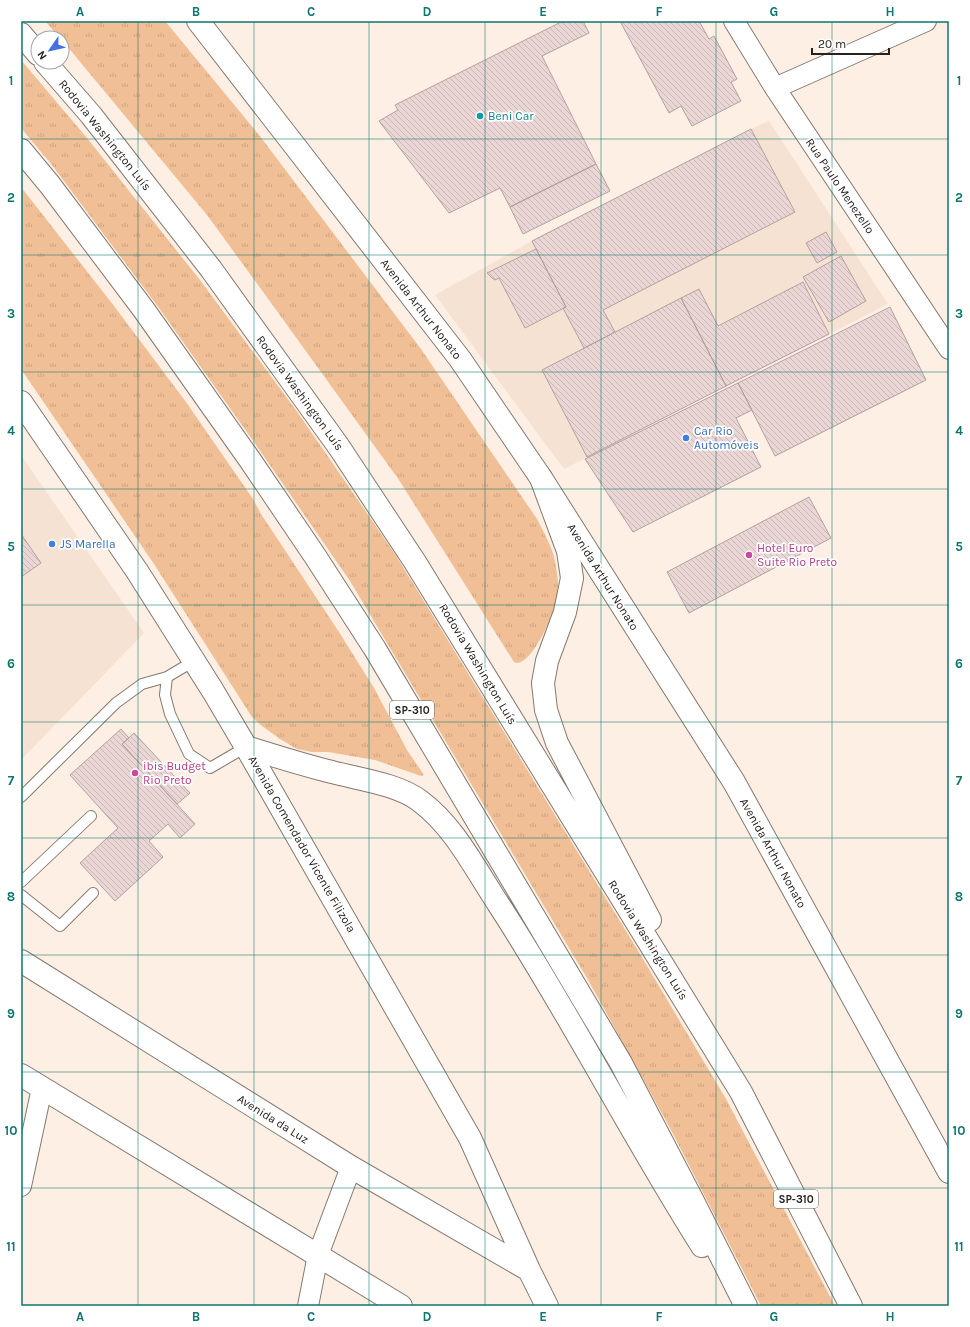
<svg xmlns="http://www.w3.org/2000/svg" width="970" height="1327" viewBox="0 0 970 1327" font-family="Karla,sans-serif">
<defs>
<pattern id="grass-tufts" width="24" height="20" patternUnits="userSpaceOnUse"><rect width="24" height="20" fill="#f0bf96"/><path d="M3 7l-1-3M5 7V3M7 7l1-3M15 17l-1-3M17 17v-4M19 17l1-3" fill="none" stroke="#cea481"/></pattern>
<pattern id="building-back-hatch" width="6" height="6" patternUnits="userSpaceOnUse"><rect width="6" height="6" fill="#e9d6d5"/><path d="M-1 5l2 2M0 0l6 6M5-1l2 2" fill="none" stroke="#c8b7b6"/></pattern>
</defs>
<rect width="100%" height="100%" fill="#fdefe4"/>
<path fill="#f6e2d2" d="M769,121L888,304L564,469L435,295L532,241L751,129Z
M21,455L144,633L21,760Z"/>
<path fill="url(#grass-tufts)" d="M45,21H165L259,135L421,349L537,519C545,535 554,550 556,567C558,578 559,590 556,601C554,614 530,670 514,662L399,480L261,289L207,215L62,40V38H60Z
M21,60L87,138L200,280L298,413L395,554L637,949L726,1099L835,1306H761L670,1128L587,978L350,581L254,442L159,308L52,165L21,128Z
M21,187L114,306L186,402L253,499L261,514L339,632L374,688L407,750L424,775L421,776L375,760L328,752H312L297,749L280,739L262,726L252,717L154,564L21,369Z"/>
<path fill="url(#building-back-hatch)" stroke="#b3a1a0" d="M563,21H583L589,33L542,56L596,164L510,207L500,188L449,213L379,121L398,110L395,105Z
M620,21H699L709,39L714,36L737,79L731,82L741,101L692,126L681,106L669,113Z
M751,129L795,212L603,310L615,332L584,348L563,308L566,307L532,241Z
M596,164L610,191L523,234L510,207Z
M826,232L837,252L817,263L806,243Z
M536,249L566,307L525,328L499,278L495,280L492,278L487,273Z
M841,256L866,301L829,322L803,277Z
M803,282L829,334L726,386L681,298L699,289L718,326Z
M681,298L726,386L587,457L542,370Z
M890,307L926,380L775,456L738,383Z
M738,383L752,410L736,418L761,467L633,532L585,459Z
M809,497L831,538L689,613L667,572Z
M21,534L41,563L21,577Z
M121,729L129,738L122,744L195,824L180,838L168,824L149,841L163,857L115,901L80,863L118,828L70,775Z
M134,733L190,793L177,804L122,744Z"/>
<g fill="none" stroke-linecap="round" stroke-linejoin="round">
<defs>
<path id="lane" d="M194,661L167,677L165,695L170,714L189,754L210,768L246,747
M21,797L116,703L142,684L167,677
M21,882L91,816
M21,895L60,926L93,893"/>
<path id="street" d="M734,21L775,88L949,349
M775,88L926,21
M21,1186L42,1088
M308,1306L318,1255L351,1167"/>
<path id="secondary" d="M198,21L460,359L541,478L734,782L949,1172
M21,402L137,571L213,691L246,747L470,1138L529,1270L547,1306
M21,961L351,1167L529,1270
M21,1075L401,1306"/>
<path id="highway" d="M21,34L38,54
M45,62L91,115L211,269L339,447L415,562L741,1092L851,1306
M21,150L50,185L144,310L250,460L315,556L375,649L621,1063L693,1201L746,1306
M541,478L568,551L572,578L565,612L547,661L543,683L546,710L557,743L650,920
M246,747C275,756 303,765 332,772C358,779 398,784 420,801C455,827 475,869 499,905C571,1016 631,1134 702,1246"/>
</defs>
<use href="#lane" stroke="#85796f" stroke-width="12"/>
<use href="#street" stroke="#85796f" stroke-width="22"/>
<use href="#secondary" stroke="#85796f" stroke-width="24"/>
<use href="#highway" stroke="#85796f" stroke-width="24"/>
<use href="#lane" stroke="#fff" stroke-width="10"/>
<use href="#street" stroke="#fff" stroke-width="20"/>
<use href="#secondary" stroke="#fff" stroke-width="22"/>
<use href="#highway" stroke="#fff" stroke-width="22"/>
</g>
<path fill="none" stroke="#0f766e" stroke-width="1" stroke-opacity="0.55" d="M138,21V1306M254,21V1306M369,21V1306M485,21V1306M601,21V1306M716,21V1306M832,21V1306M21,139H949M21,255H949M21,372H949M21,489H949M21,605H949M21,722H949M21,838H949M21,955H949M21,1072H949M21,1188H949"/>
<circle fill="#0f9aa8" stroke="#fff" stroke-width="1.5" cx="480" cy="116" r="4"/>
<g fill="#3f7fe0" stroke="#fff" stroke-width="1.5">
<circle cx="686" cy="438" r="4"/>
<circle cx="52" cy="544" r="4"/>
</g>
<g fill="#d1479c" stroke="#fff" stroke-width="1.5">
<circle cx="749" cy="555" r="4"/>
<circle cx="135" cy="773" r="4"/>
</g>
<g text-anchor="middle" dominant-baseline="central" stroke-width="3.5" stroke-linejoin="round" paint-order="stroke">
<g fill="#fff" stroke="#676461" stroke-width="1">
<rect x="390" y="701" width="44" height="18" rx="3"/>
<rect x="774" y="1190" width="44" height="18" rx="3"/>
</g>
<g font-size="11" font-weight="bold" fill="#26211d">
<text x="412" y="710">SP-310</text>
<text x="796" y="1199">SP-310</text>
</g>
<g font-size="12" fill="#0d838f" stroke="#fff" text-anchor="start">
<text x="488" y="116">Beni Car</text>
</g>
<g font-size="12" fill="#26211d" stroke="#fff">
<text transform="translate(105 135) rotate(51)">Rodovia Washington Luís</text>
<text transform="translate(840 186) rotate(56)">Rua Paulo Menezello</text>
<text transform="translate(421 309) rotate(52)">Avenida Arthur Nonato</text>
<text transform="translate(300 393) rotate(54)">Rodovia Washington Luís</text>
<text transform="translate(603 577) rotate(58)">Avenida Arthur Nonato</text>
<text transform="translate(478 664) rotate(59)">Rodovia Washington Luís</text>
<text transform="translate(302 844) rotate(60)">Avenida Comendador Vicente Filizola</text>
<text transform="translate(773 853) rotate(61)">Avenida Arthur Nonato</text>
<text transform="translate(648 940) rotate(58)">Rodovia Washington Luís</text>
<text transform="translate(273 1119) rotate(32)">Avenida da Luz</text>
</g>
<g font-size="12" fill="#366cbe" stroke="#fff" text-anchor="start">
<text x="694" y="431">Car Rio<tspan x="694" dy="14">Automóveis</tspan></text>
<text x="60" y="544">JS Marella</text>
</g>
<g font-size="12" fill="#b23c85" stroke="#fff" text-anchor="start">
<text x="757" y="548">Hotel Euro<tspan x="757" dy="14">Suite Rio Preto</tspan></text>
<text x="143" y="766">ibis Budget<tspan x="143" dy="14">Rio Preto</tspan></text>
</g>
</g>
<rect width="970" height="1327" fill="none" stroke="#ffffff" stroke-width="44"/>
<g transform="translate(50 50) rotate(236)"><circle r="19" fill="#ffffff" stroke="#a8a6a5"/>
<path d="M0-3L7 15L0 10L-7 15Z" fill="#4670e2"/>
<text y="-6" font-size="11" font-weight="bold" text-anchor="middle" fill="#26211d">N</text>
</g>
<path d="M812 48v6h77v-6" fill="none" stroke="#26211d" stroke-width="2"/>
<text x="818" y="48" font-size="12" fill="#26211d" stroke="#ffffff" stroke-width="3" paint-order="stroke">20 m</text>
<rect x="22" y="22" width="926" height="1283" fill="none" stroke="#0f766e" stroke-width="1.5"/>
<g font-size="13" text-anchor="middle" font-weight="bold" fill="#0f766e">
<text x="80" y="16">A</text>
<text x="196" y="16">B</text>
<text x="311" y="16">C</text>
<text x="427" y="16">D</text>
<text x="543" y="16">E</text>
<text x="659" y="16">F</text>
<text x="774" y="16">G</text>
<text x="890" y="16">H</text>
<text x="11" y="85">1</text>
<text x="959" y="85">1</text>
<text x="11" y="202">2</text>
<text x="959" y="202">2</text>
<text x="11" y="318">3</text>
<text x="959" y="318">3</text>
<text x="11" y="435">4</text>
<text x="959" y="435">4</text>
<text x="11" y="551">5</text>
<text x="959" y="551">5</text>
<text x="11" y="668">6</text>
<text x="959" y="668">6</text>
<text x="11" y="785">7</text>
<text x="959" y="785">7</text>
<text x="11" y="901">8</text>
<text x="959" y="901">8</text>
<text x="11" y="1018">9</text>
<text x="959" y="1018">9</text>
<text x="11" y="1135">10</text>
<text x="959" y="1135">10</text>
<text x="11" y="1251">11</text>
<text x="959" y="1251">11</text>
<text x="80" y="1321">A</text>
<text x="196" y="1321">B</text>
<text x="311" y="1321">C</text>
<text x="427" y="1321">D</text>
<text x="543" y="1321">E</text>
<text x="659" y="1321">F</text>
<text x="774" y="1321">G</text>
<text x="890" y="1321">H</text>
</g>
</svg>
